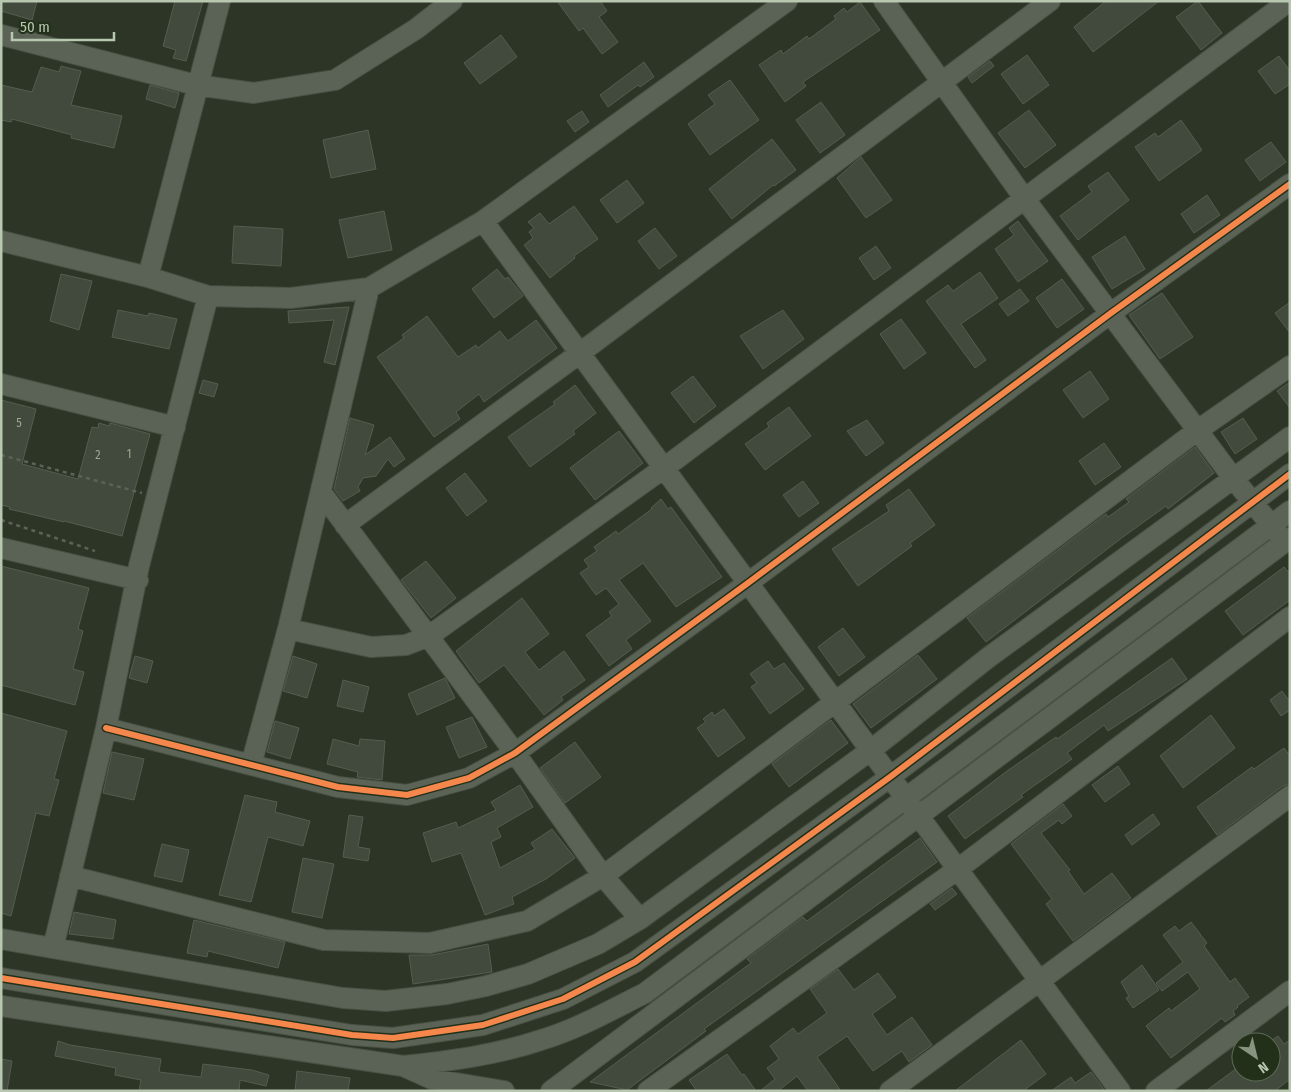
<svg xmlns="http://www.w3.org/2000/svg" width="1291" height="1092" viewBox="0 0 1291 1092" font-family="'Fira Sans Condensed',sans-serif">
<rect width="100%" height="100%" fill="#2c3526"/>
<path fill="#414a3c" stroke="#545d4e" d="M1,1H37L32,20L1,11Z
M175,1H203L186,61L173,58L176,50L163,46Z
M557,1H600L607,11L599,17L618,42L602,54L583,28L579,31Z
M1106,1H1159L1093,52L1074,27Z
M1198,1L1222,33L1201,50L1176,17Z
M860,2L880,30L803,82L806,86L785,102L759,65L781,50L783,54L807,36L809,39L836,19L834,16L844,8L847,12Z
M501,35L517,57L480,84L464,63Z
M1027,55L1049,85L1023,104L1001,74Z
M1279,56L1290,71V84L1275,94L1258,71Z
M990,61L994,66L972,83L968,77Z
M644,62L654,77L640,87L638,85L608,107L600,95Z
M61,66L81,71L71,105L122,116L114,148L71,138L72,135L12,119L11,122L1,120V85L32,92L41,67L59,72Z
M730,80L759,120L710,155L688,124L715,104L708,95Z
M150,85L179,93L175,108L146,99Z
M821,102L845,135L820,153L796,120Z
M1029,110L1056,145L1025,168L998,133Z
M582,111L589,122L575,132L567,121Z
M1181,120L1202,150L1159,181L1135,147L1155,133L1158,137Z
M368,130L376,169L331,178L323,140Z
M772,139L796,170L774,186L773,185L732,219L709,189Z
M1271,142L1286,162L1260,181L1245,160Z
M861,157L892,200L866,218L837,178Z
M1108,172L1129,200L1078,240L1060,216L1092,192L1088,186Z
M627,180L644,203L617,223L600,200Z
M1207,195L1220,215L1194,233L1181,214Z
M574,206L598,239L574,256L575,258L550,278L524,245L533,238L529,232L534,228L528,222L540,213L549,224Z
M384,211L392,250L348,258L339,220Z
M1018,221L1048,261L1018,282L995,249L1014,235L1009,228Z
M234,226L283,229L281,266L232,263Z
M655,228L677,256L659,269L638,241Z
M1125,236L1145,269L1112,289L1092,257Z
M876,246L891,268L874,280L859,258Z
M497,269L505,279L508,277L523,296L494,318L472,289Z
M980,272L998,298L961,324L986,360L975,368L926,301L948,285L953,291Z
M61,274L92,281L79,330L50,321Z
M1062,279L1084,309L1057,328L1036,298Z
M1020,289L1029,301L1008,316L999,304Z
M1162,293L1193,337L1160,359L1129,315Z
M1290,302V333L1275,313Z
M349,307L335,365L324,362L334,320L289,323L288,311Z
M118,310L148,316L149,313L177,319L169,349L112,337Z
M783,310L804,339L763,369L740,336Z
M427,316L458,357L476,345L478,348L500,331L508,341L536,320L557,348L484,402L479,394L456,412L460,419L434,437L377,357L404,338L402,335Z
M901,319L926,353L904,369L880,334Z
M1090,371L1109,399L1083,418L1063,390Z
M693,376L716,406L694,423L671,393Z
M203,380L218,384L214,397L199,393Z
M1290,382V408L1277,391Z
M575,385L596,413L573,431L575,434L530,467L508,437L555,404L553,402Z
M1,400L36,409L22,464L78,479L92,427L98,428L99,423L109,426L110,423L150,434L122,536L64,521V522L9,509L10,507L1,505Z
M789,407L811,436L765,470L745,444L769,427L767,423Z
M350,418L374,425L365,455L390,437L405,459L394,467L388,459L376,476L363,478L358,487L360,491L343,501L334,489Z
M1243,418L1257,439L1235,454L1221,432Z
M867,420L884,443L866,456L847,431Z
M619,431L643,463L595,500L570,468Z
M1104,443L1121,467L1095,485L1079,461Z
M1195,447L1214,473L1168,509L1166,506L1123,537L986,642L967,618L1106,514L1108,517L1129,502L1126,499Z
M465,473L487,501L467,516L446,488Z
M803,481L819,503L799,517L783,495Z
M909,489L935,525L910,543L912,546L858,586L832,549L889,511L886,505Z
M661,499L668,509L671,507L722,577L676,607L643,563L619,580L651,621L626,640L632,649L609,666L586,635L612,616L609,612L619,604L606,588L596,595L580,573L589,567L584,560L597,551L594,547L616,531L618,534L652,509L651,508Z
M426,561L456,598L431,618L401,580Z
M1,566L89,588L78,629L83,631L73,669L84,672L75,705L1,685Z
M1284,567L1290,574V600L1243,635L1225,611Z
M522,598L549,634L525,652L539,670L564,651L585,680L561,697L563,700L544,715L504,665L479,683L456,651Z
M843,628L865,657L839,676L818,647Z
M918,655L937,679L871,728L853,704Z
M135,656L153,661L147,683L129,678Z
M293,656L317,664L307,698L283,691Z
M1172,658L1187,679L1108,731L1104,725L1067,753L1072,759L1021,795L1023,797L965,839L948,816L1007,771L1056,737L1057,739Z
M768,661L774,669L784,663L804,689L770,714L751,687L757,683L750,674Z
M445,678L455,698L417,715L408,694Z
M343,680L369,687L363,712L337,706Z
M1282,691L1290,702V710L1281,716L1270,700Z
M724,709L745,738L718,757L697,728L706,722L703,719L712,712L714,716Z
M1,713L67,731L54,779L59,780L49,816L36,813L11,916L1,913Z
M1211,715L1235,748L1183,788L1160,756Z
M472,717L487,747L459,758L446,727Z
M831,720L848,743L789,787L772,764Z
M275,721L299,728L290,759L267,752Z
M333,739L359,746L360,739L385,741L382,780L357,777L358,772L327,764Z
M575,742L601,777L565,803L540,768Z
M1284,748L1290,756V784L1283,786L1217,835L1197,807L1252,767L1254,769Z
M112,752L144,759L134,800L103,793Z
M1118,766L1130,784L1105,802L1092,785Z
M520,785L533,807L497,828L501,837L491,842L500,868L535,849L531,843L552,829L575,858L546,879L512,897L514,904L485,915L461,853L432,862L423,833L456,822L458,828L496,810L491,802Z
M245,795L277,802L275,812L310,821L303,846L268,837L251,902L219,895Z
M1063,804L1072,816L1062,824L1059,820L1041,833L1070,870L1068,871L1084,894L1112,873L1131,898L1073,941L1046,904L1052,899L1011,844Z
M1153,814L1160,824L1132,845L1125,835Z
M349,815L363,817L358,847L370,849L368,861L343,857Z
M920,838L937,862L704,1029L706,1031L627,1090L590,1082L751,963L747,959L803,917L807,921Z
M162,844L189,850L182,882L154,876Z
M303,858L334,864L322,918L292,912Z
M952,888L957,894L935,910L930,904Z
M74,912L116,920L113,939L69,934Z
M194,920L285,942L278,968L208,951L207,957L187,953Z
M1191,922L1207,943L1204,946L1230,982L1235,978L1249,997L1237,1006L1238,1007L1233,1011L1235,1015L1225,1022L1222,1018L1171,1058L1146,1026L1169,1008L1171,1011L1200,989L1188,972L1162,991L1156,983L1183,962L1163,935L1175,926L1179,931Z
M488,944L492,972L413,984L409,955H432Z
M1142,965L1159,990L1133,1008L1126,998L1129,996L1121,982Z
M838,969L854,990L878,973L896,997L872,1014L887,1035L912,1017L932,1045L909,1062L902,1051L873,1071L847,1036L817,1057L841,1091H808L797,1076L778,1091H760L775,1079L767,1068L779,1059L770,1046L793,1028L798,1034L827,1013L810,989Z
M1278,1036L1284,1044L1290,1040V1079L1275,1091H1206L1241,1065V1072H1271V1041Z
M1021,1040L1046,1074L1023,1091H955Z
M58,1041L70,1045L161,1059L159,1072L201,1077L203,1064L252,1070L269,1075L266,1086L240,1080L239,1091H139L141,1080L115,1075L116,1068L55,1056Z
M727,1054L742,1075L744,1074L756,1091H697L689,1080Z
M1,1059L12,1061L7,1091H1Z
M297,1071L350,1078L348,1091H295Z
M1091,1072L1105,1091H1051L1071,1077L1075,1083Z"/>
<g fill="none" stroke-linecap="round" stroke-linejoin="round">
<defs>
<path id="minor" d="M884,1L1024,198L1233,478L1279,535
M1,35L196,85L254,93L335,80L416,29L452,1
M483,221L1120,1091
M1,241L148,277L208,296L291,298L369,288L483,221L787,1
M148,277L220,1
M1,384L175,427
M321,492L515,753L603,876L640,919
M345,525L580,353L1050,1
M1,548L138,580
M288,629L371,647L406,645L429,636L664,468L1289,1
M106,728L338,787L407,795L469,778L515,753L748,583L1111,313L1290,184
M251,765L288,629L369,288
M70,876L324,940L430,943L527,921L603,876L1198,430L1290,366
M1,939L343,998L386,1001L447,994L486,986L528,974L598,944L640,919L871,750L989,657L1290,437
M53,948L106,728L139,566L208,296
M1,978L352,1035L393,1038L483,1025L563,999L635,962L890,777L1290,474
M1,1006L403,1066C450,1061 496,1055 541,1040C578,1029 611,1010 645,993L1290,511
M403,1066L432,1079L504,1091
M551,1091L1290,538
M648,1091L958,869L1290,617
M890,1091L1290,796
M1156,1091L1290,991"/>
</defs>
<use href="#minor" stroke="#495044" stroke-width="22"/>
<path stroke="#5c6256" stroke-width="2.5" stroke-dasharray="4 4" stroke-linecap="butt" d="M1,455L142,493
M1,520L95,551"/>
<use href="#minor" stroke="#5b6356" stroke-width="20"/>
<defs>
<path id="cycleway" d="M106,728L338,787L407,795L469,778L515,753L748,583L1111,313L1290,184
M1,978L352,1035L393,1038L483,1025L563,999L635,962L890,777L1290,474"/>
</defs>
<use href="#cycleway" stroke="#22301a" stroke-width="9"/>
<use href="#cycleway" stroke="#f5874c" stroke-width="6"/>
</g>
<g text-anchor="middle" dominant-baseline="central" stroke-width="5" stroke-linejoin="round" paint-order="stroke">
<g font-size="12" fill="#9aa892">
<text x="19" y="423">5</text>
<text x="129" y="454">1</text>
<text x="98" y="455">2</text>
</g>
</g>
<rect width="1291" height="1092" fill="none" stroke="#b8c7af" stroke-width="5"/>
<g transform="translate(1256 1057) rotate(145)"><circle r="24" fill="#22301a" stroke="#5e6c56"/>
<path d="M0-4L9 19L0 12L-9 19Z" fill="#87947f"/>
<text y="-8" font-size="14" font-weight="bold" text-anchor="middle" fill="#b8c7af">N</text>
</g>
<path d="M12 32v8h102v-8" fill="none" stroke="#b8c7af" stroke-width="2.5"/>
<text x="20" y="32" font-size="15" fill="#b8c7af" stroke="#22301a" stroke-width="4" paint-order="stroke">50 m</text>
</svg>
